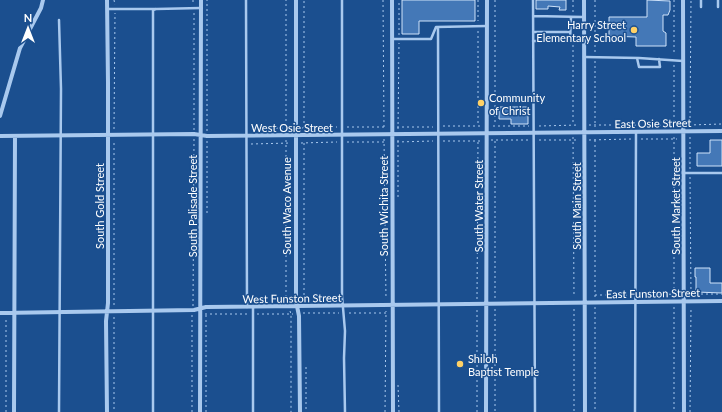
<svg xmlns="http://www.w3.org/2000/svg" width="722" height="412" viewBox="0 0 722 412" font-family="Lato,sans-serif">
<rect width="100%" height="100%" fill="#1b4f8f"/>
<path fill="#4478b7" stroke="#cfe3fa" d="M402,0H475V21H419V34H402Z
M536,0H566V10H559L560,7L548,6V9H536Z
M647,0L670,1V10L668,15H663V31L666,33V46H636V37L609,36V17H647Z
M499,107H528V124H511V119H499Z
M710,140H722V166H697V153H710Z
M695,268H710V283H722V293L696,292V277H695Z"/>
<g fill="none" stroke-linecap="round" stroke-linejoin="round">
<path stroke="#a9c9ee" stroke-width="1" stroke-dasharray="2 3" stroke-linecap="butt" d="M114,0L115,5
M193,0V4
M383,0L384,129
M478,0V21
M495,0V125
M573,0V13
M595,0V53
M674,0V55
M194,13V130
M478,31V125
M399,35V0
M573,45V125
M595,61V127
M674,65V127
M690,123L691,0
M589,125H677
M689,125L722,124
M443,126H481
M493,126H529
M539,126L579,125
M347,127H387
M397,127H433
M251,128H291
M301,128L337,127
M304,128V0
M114,129L115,13
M398,129L399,43
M207,131V0
M286,131V0
M573,137L574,297
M674,137V297
M690,137V169
M384,139L386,299
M641,139H677
M286,140V301
M491,140H529
M539,140H579
M589,140L631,139
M207,141V215
M443,141H481
M495,141V299
M347,142H387
M397,142L433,141
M301,143L337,142
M304,143V300
M251,144L291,143
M690,177L691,295
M398,197V139
M691,294H722
M595,295H632
M639,295L678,294
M595,297V137
M477,299L478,141
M114,305V141
M193,306L194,139
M595,307V412
M674,307V412
M495,309V412
M574,309V412
M290,311L291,314V412
M303,313H339
M349,313H387
M205,314H249
M257,314H293
M192,315V412
M206,315V412
M114,317V412
M306,367V412
M398,385L399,412
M6,412V319
M385,412L386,311
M477,412V309
M690,412L691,307"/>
<path stroke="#a9c9ee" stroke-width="2.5" d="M246,0L247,307
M342,0V296L345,331L344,358L345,412
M533,0L535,412
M701,0V7
M718,0V7
M107,9H155
M533,16L584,17
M438,27L439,412
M533,32H570
M393,39H431L436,27L487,26
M533,41H584
M570,41L571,17
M584,57L639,58L683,61
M637,58L639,67H660L659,59
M684,173H722
M253,307V412
M59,412L61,89L59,20
M153,412V10L156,9L201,8
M635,412L636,132"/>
<path stroke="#a9c9ee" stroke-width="4" d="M296,0V301L299,316L300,412
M392,0L393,412
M584,0L585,412
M683,0L684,412
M0,116L20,48L41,8L43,0
M0,136L194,134L207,136L722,131
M0,313L194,310L206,307L722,301
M14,412L15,136
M107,412L106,321L108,303V83L107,0
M200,412L201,0
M486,412L487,0"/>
</g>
<g fill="#ffd166" stroke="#1b4f8f" stroke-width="1.5">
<circle cx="634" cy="30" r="4"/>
<circle cx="481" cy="103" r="4"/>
<circle cx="460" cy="364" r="4"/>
</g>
<g text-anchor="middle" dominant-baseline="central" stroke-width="3" stroke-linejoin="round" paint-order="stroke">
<g font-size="11" fill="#fff" stroke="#1b4f8f" text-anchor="start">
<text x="626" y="24" text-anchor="end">Harry Street<tspan x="626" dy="13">Elementary School</tspan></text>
<text x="489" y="97">Community<tspan x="489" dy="13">of Christ</tspan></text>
<text x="468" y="358">Shiloh<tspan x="468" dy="13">Baptist Temple</tspan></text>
</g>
<g font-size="11" fill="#fff" stroke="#1b4f8f">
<text transform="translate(653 123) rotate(-1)">East Osie Street</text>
<text x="292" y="127">West Osie Street</text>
<text transform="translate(99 206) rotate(-90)">South Gold Street</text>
<text transform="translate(192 206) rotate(-90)">South Palisade Street</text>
<text transform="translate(286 206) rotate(-90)">South Waco Avenue</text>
<text transform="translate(383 206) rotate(-90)">South Wichita Street</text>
<text transform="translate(478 206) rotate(-90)">South Water Street</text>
<text transform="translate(576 206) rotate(-90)">South Main Street</text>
<text transform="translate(675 206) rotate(-90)">South Market Street</text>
<text transform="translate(653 293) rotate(-1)">East Funston Street</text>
<text transform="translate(292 298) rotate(-1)">West Funston Street</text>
</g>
</g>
<g transform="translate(28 28)" stroke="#1b4f8f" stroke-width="3" paint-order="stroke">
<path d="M0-3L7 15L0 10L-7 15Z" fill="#ffffff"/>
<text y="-6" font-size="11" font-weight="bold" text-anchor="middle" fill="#ffffff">N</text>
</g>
</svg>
